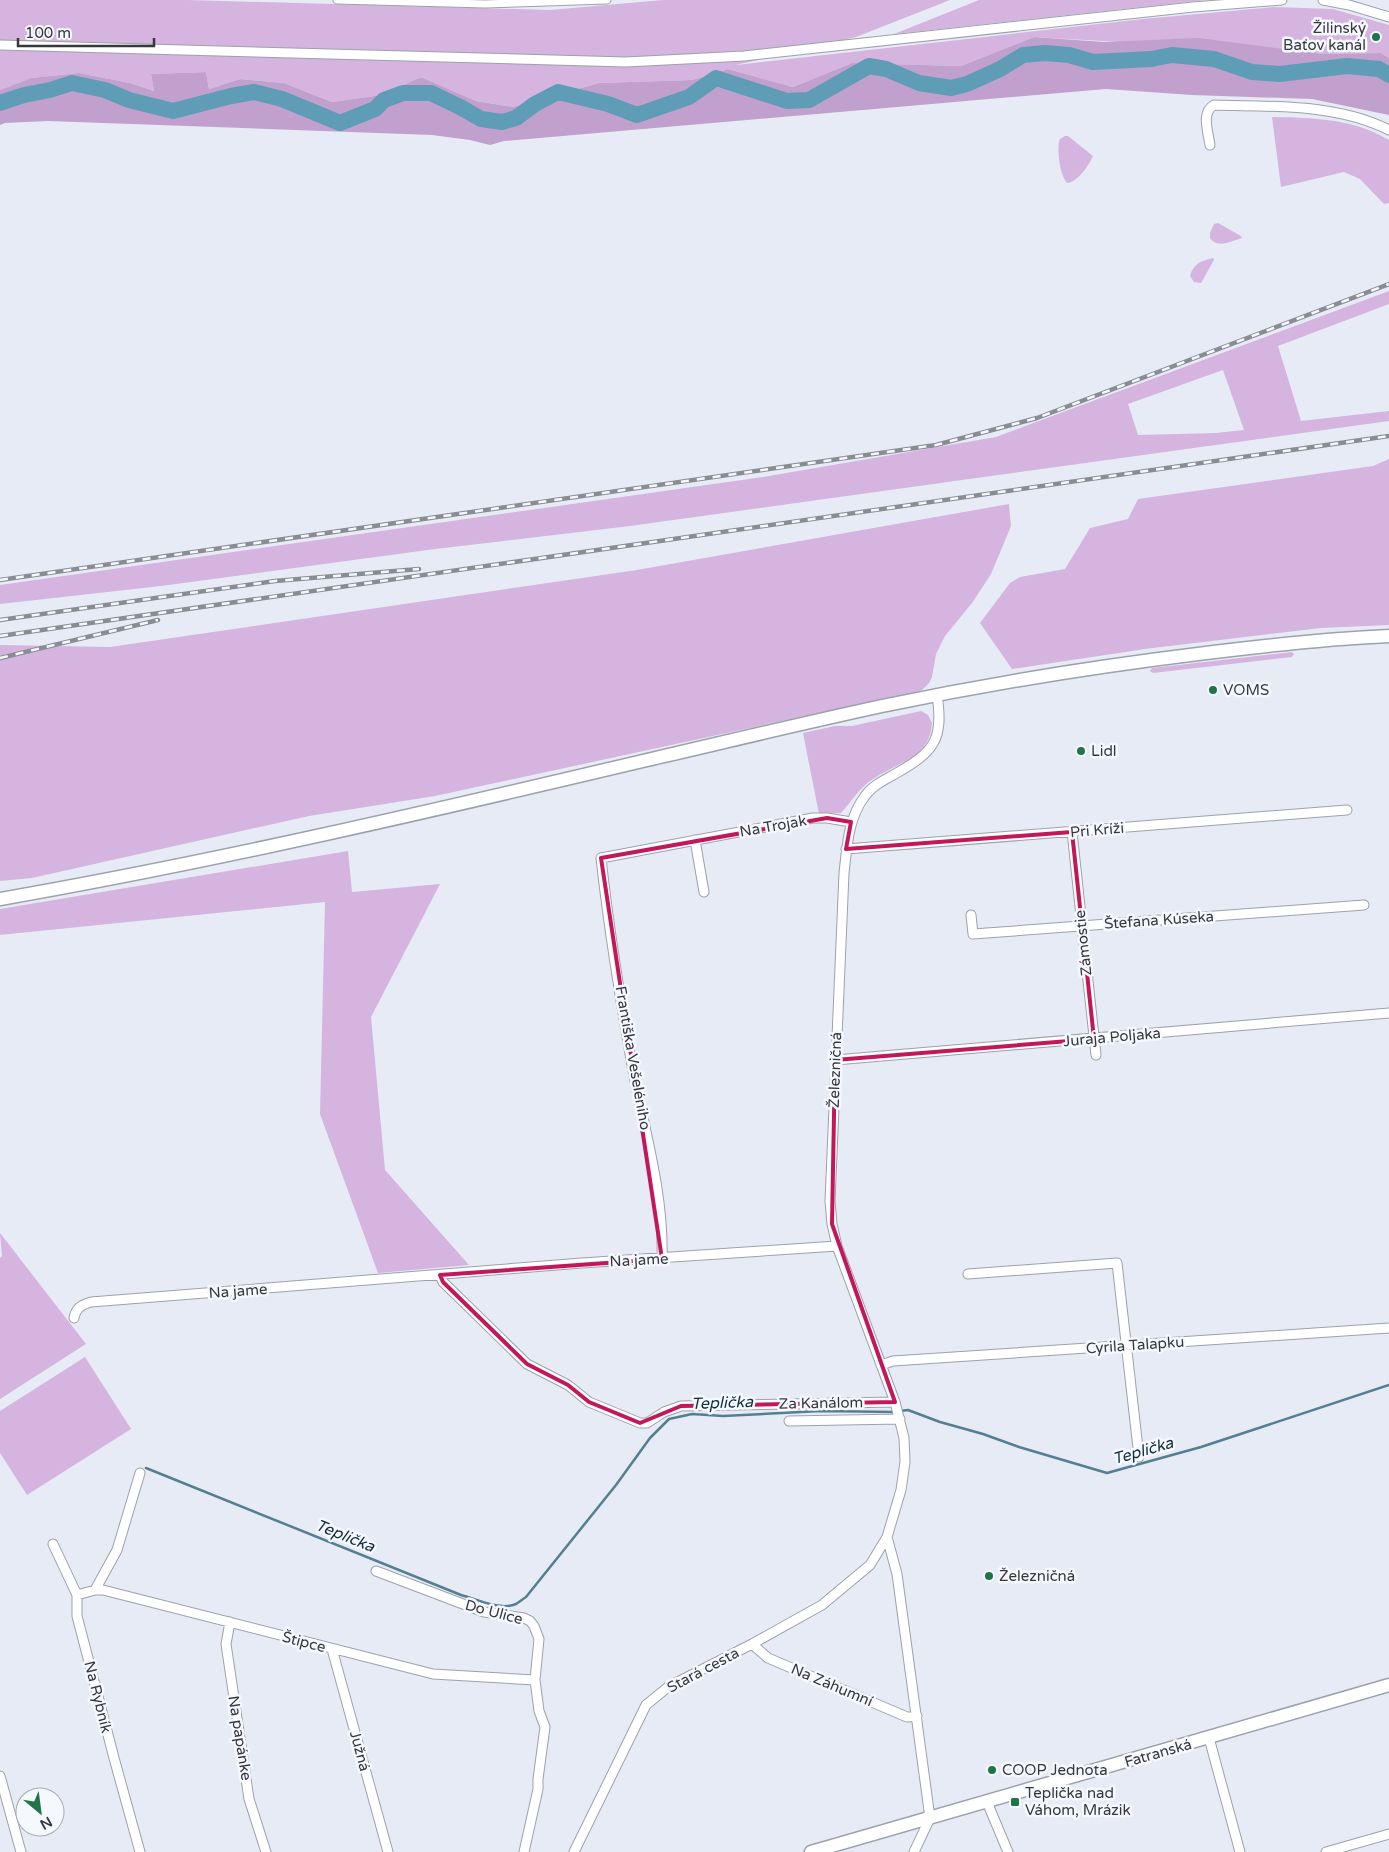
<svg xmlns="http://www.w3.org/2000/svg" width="1389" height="1852" viewBox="0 0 1389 1852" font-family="'Varela Round',sans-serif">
<rect width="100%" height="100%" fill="#e7ebf6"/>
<path fill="#d5b4df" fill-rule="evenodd" d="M0,0H188L550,10L663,0H950L856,37L736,65L1143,19L1274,7L1333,9L1389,25V58L1381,53L1322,54L1034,37L961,66L852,63L793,87L728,69L692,80L599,83L513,107L476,101L421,77L381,95L332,102L284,83L240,79L209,89L206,72L151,74L154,91L130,83L78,73L31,78L0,90Z
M979,0H1206L894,34Z
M1272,117C1313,118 1352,118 1389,140V203L1384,204L1360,179L1344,172L1281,187Z
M1065,136H1068L1093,156C1089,165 1078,182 1067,183C1060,176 1056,148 1060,139Z
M1218,223L1241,236L1242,238C1231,241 1218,249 1210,238V233L1214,224Z
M1213,258L1214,260L1201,283L1194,282L1190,276C1194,263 1201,261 1213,258Z
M1389,291V304L1278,346L1301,421L1389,411V421L630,526L435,549L161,586L0,604V585L763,477L996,437ZM1223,370L1244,430L1216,433L1138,435L1128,404Z
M1389,459V625L1321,628L1145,649L1012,669L980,623L1010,583L1020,577L1065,569L1090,528L1128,519L1138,499L1373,466Z
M1009,504L1011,526L991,574L972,603L945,636L936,654L932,677L929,683L921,691L435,796L309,816L32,878L0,881V645L110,647L637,570Z
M1292,652L1294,654L1292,657L1153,673L1150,671L1152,668Z
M921,711L928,715L932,723C930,759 897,762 873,779C860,787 851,802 841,813L819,814L803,733L835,726H852Z
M348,851L352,892L440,884L371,1017L385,1170L469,1265L378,1273L320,1114L325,902L0,935V909Z
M0,1233L86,1344L0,1399V1258L2,1256Z
M85,1357L131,1429L27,1495L0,1453V1411Z"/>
<path fill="#c2a0cd" d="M1034,37L1104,42L1199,38L1322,54L1381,53L1389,58V115L1312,99L1192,95L1106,89L504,141L490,145L470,140L432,135L48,121L5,123L0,125V90L31,78L79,73L130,83L154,91L151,74L206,72L209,89L240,79L284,83L332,102L381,95L421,77L476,101L513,107L599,83L692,80L728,69L793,87L852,63L961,66Z"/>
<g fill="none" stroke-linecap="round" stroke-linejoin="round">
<path stroke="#537f91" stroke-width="2.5" d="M900,1411L908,1410L940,1422L983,1434L1019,1447L1107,1473L1201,1447L1389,1385
M146,1468L461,1595C477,1599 500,1611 516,1604C519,1602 523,1599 526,1597L616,1485L650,1438L669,1419L692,1414L723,1416L820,1411L895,1412"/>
<path stroke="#5f9db6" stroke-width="16" d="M0,103L24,95L50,90L72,83L105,90L129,100L173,111L231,96L254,92L282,99L340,123L375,109L384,100L403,93H431L460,107L481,119L502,122L516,118L535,104L558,92L608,104L637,115L689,97L716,78L787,101L809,100L869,66L886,69L919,83L951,88L967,84L1000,69L1023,55L1045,53L1069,55L1093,62L1151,59L1172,55L1214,59L1252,72L1280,74L1347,66L1379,69L1389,75"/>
<defs>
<path id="pedestrian" d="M337,0L485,4L607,0"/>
<path id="minor" d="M1323,0L1349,5L1389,17
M0,45L626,62L744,56L1193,7L1282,0
M1210,145C1208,132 1201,112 1214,105C1272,107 1336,103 1389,130
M1072,832L1096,1055
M695,840L704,892
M846,849L1347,810
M971,915L973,934L1364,905
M835,1060L1389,1013
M662,1259C664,1197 646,1135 634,1076C621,1004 609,931 601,858L813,818H827L851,822
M968,1274L1117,1263L1139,1457
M440,1275L443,1282L527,1364L568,1385L589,1402L640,1423H647L664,1412L681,1406L895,1402
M74,1318C76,1308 81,1305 91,1302L582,1263L837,1246
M881,1365L893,1361L1389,1328
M789,1421L900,1419
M887,1537L897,1574L930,1818L914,1852
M53,1544L77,1595V1616L114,1758L140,1852
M376,1571L484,1612L524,1618L530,1621L534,1626L539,1639L535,1680L539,1711L545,1727L538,1779V1789L524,1852
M95,1590L117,1550L140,1473
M77,1595L95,1590H103L433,1674L535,1680
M230,1622L226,1644L249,1799L266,1852
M752,1644L768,1658L907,1717L917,1716
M332,1649L388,1852
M1209,1738L1240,1852
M0,1776L21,1852
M987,1802L1008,1852
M574,1852L646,1705L668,1687L752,1644L822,1605L870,1565L887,1537L901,1490L905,1462L904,1438L895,1402L837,1246L832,1224L830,1201L844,873C847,847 848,818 865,796C872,786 884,780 895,774C934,752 944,740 937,695
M1326,1852L1389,1834"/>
<path id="secondary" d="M0,899C217,861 432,811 647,760C725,742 803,723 882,706C987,684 1092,667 1198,654C1261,646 1325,639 1389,636
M811,1852L1389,1685"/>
</defs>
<use href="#pedestrian" stroke="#9da1ab" stroke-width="9"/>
<use href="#minor" stroke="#9da1ab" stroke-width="11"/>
<use href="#secondary" stroke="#9da1ab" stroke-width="15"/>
<use href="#pedestrian" stroke="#fff" stroke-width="7"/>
<use href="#minor" stroke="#fff" stroke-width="9"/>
<use href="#secondary" stroke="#fff" stroke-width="12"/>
<defs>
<path id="rail" d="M0,580L936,445L1037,418L1389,284
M0,620L275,581L419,569
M0,636L1389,436
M0,658L158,620"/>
</defs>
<use href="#rail" stroke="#898c93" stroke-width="4.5"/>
<use href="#rail" stroke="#f6f8ff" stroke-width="2.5" stroke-dasharray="8" stroke-linecap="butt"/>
</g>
<path fill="none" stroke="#c2185b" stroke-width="4" stroke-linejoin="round" d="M827,818L851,822L846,849L1072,832L1094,1039L835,1060L832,1224L895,1402L681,1406L640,1423L589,1402L568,1385L527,1364L443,1282L440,1275L662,1259L601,858Z"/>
<g fill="#207547" stroke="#f6f8ff" stroke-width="2">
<circle cx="1376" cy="37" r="5"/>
<circle cx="1213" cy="690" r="5"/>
<circle cx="1081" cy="751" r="5"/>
<circle cx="989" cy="1576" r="5"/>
<circle cx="992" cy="1770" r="5"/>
<rect x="1010" y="1797" width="10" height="10" rx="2.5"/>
</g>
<g text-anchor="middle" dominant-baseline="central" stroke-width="5" stroke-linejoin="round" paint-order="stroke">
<g font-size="15" fill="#37383c" stroke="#f6f8ff" text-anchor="start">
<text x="1366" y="28" text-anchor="end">Žilinský<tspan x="1366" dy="17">Baťov kanál</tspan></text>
<text x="1223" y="690">VOMS</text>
<text x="1091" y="751">Lidl</text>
<text x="999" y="1576">Železničná</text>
<text x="1002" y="1770">COOP Jednota</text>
<text x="1025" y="1793">Teplička nad<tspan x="1025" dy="17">Váhom, Mrázik</tspan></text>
</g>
<g font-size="15" fill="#37383c" stroke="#f6f8ff">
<text transform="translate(773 826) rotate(-10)">Na Trojak</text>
<text transform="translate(1097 830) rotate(-5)">Pri Kríži</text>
<text transform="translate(1159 920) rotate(-4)">Štefana Kúseka</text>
<text transform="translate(1083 943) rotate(-96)">Zámostie</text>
<text transform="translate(1112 1037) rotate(-5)">Juraja Poljaka</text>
<text transform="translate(633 1058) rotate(80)">Františka Vešeléniho</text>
<text transform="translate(835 1070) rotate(-88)">Železničná</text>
<text transform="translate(639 1260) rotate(-3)">Na jame</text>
<text transform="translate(238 1291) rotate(-4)">Na jame</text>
<text transform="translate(1135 1345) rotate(-4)">Cyrila Talapku</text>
<text transform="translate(821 1403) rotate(-1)">Za Kanálom</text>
<text transform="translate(494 1612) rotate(15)">Do Ulice</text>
<text transform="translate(304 1642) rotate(15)">Štipce</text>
<text transform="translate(703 1670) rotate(-28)">Stará cesta</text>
<text transform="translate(832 1685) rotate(23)">Na Záhumní</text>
<text transform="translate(98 1697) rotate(76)">Na Rybník</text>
<text transform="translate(240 1738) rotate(81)">Na papánke</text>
<text transform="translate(360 1751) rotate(75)">Južná</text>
<text transform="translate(1158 1753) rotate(-16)">Fatranská</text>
</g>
<g font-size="16" font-style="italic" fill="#102f3a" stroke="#f6f8ff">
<text transform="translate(722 1403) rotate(-2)">Teplička</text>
<text transform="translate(1143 1451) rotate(-16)">Teplička</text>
<text transform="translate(345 1536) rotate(22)">Teplička</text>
</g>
</g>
<g transform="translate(40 1812) rotate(151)"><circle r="24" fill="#f6f8ff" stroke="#aaabb1"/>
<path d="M0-4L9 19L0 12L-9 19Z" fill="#207547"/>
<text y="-8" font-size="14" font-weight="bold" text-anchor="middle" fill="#37383c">N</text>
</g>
<path d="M18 38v8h136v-8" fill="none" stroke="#37383c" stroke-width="2.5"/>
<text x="25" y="38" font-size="15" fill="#37383c" stroke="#f6f8ff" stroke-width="4" paint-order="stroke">100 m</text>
</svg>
